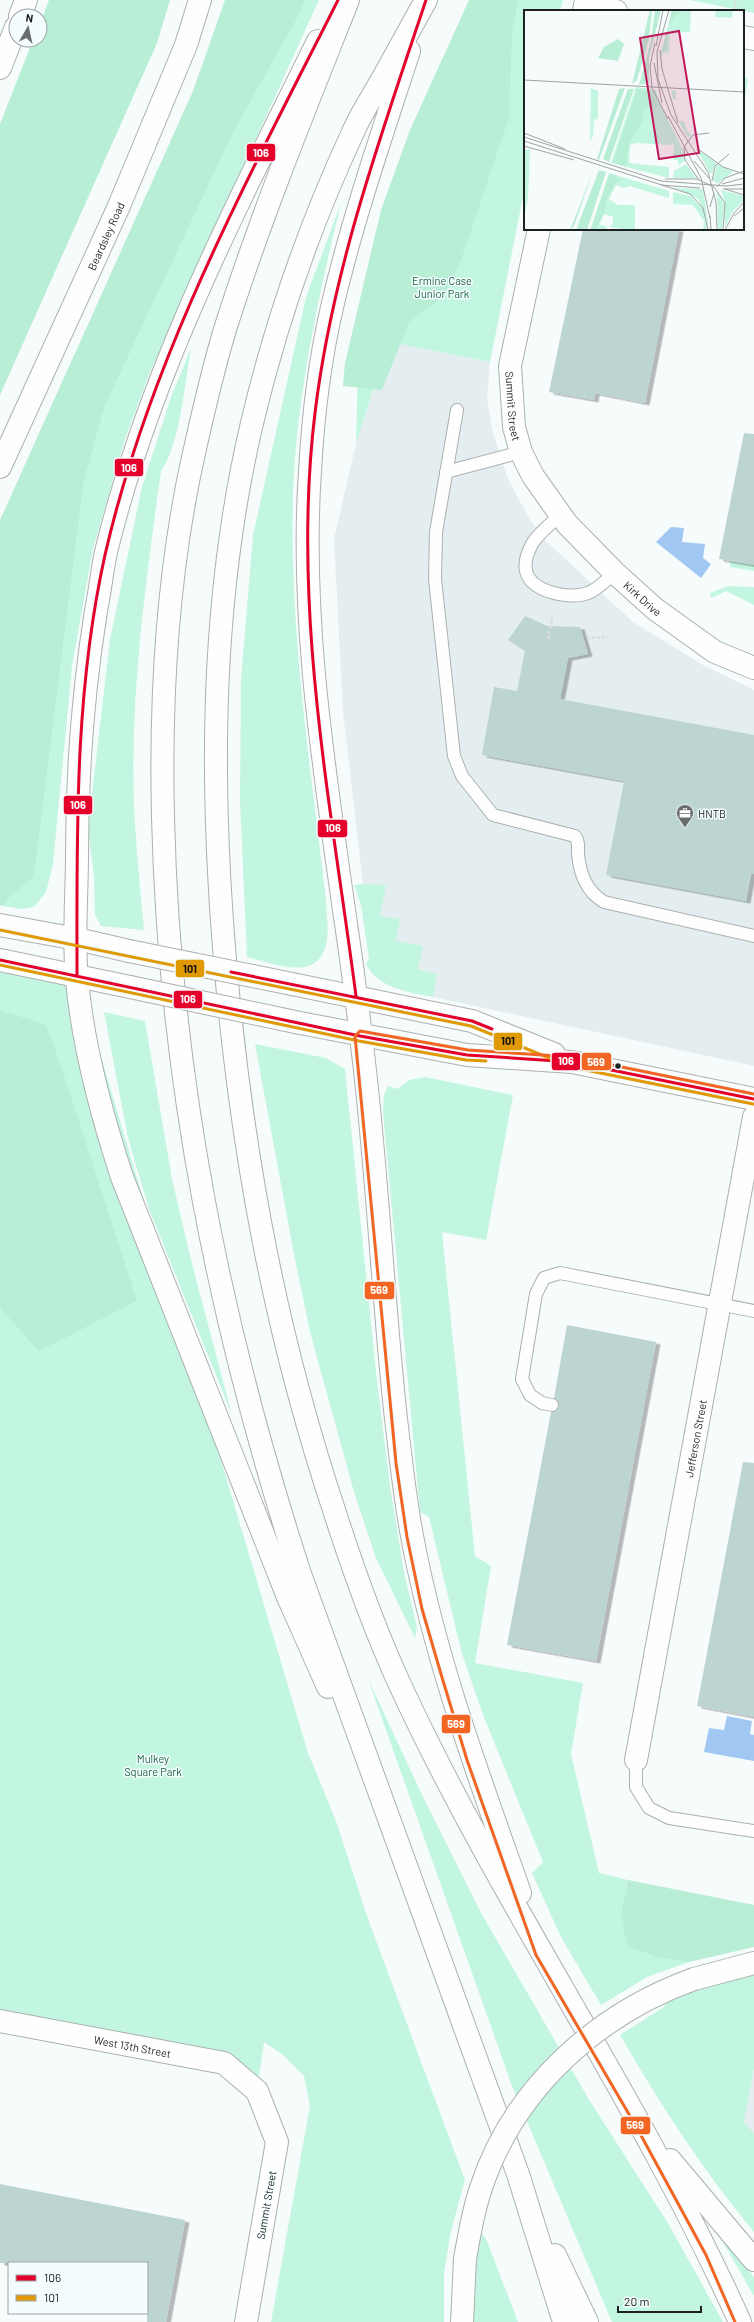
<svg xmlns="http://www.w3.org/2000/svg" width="754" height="2322" viewBox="0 0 754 2322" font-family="Barlow,sans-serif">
<defs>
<filter id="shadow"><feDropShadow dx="4.5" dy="2.5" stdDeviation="0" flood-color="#0004"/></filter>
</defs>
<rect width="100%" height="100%" fill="#f6fbfb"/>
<path fill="#e4eef0" d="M388,342L490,362L487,398L493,433L508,479L530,520L545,540L633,622L703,665L754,690V1066L433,997L437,974L418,969L395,941L363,884L343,712L334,539L356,444Z
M754,2069V2133L744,2122Z"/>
<path fill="#c3f6e0" d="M305,0H319L150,372L125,439L93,549L72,666L53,864L46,892L34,907L20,909L4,906L10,897L34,876L84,482L105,406L234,131L296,21Z
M487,0H563L560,11H525V187L490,362L388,342L356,444L359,326Z
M690,0H754V13Z
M743,76L748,79L743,109Z
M341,203C318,298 297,394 293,492C289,628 310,764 326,899C326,912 329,927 327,940C320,984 276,964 247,957L240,800L241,679L253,535L306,297Z
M191,348C185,382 180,445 161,471C145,587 128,707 135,824C137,859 141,895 144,930L101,926L95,915L94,876L88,829L110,639L142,487L171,397Z
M730,561L754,565V571L730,567Z
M729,586L754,587V605L726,591L711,598L710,593Z
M363,884L386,885L380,916L400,919L396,941L423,946L418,969L437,974L433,997C408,992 379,989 366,964L369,959L361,905L354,885Z
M0,960L77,976L308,1753L336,1821L368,1919L465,2180L451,2231L444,2273V2322H271L310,2106L304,2076L283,2055L264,2042L257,2091L224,2063L0,2021Z
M104,1012L145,1021L172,1179L192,1264L232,1415L149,1209L128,1138Z
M255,1044L326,1058L345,1069L376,1372L390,1486L404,1572L417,1627L415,1638L376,1558L354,1492L310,1332L293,1249Z
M425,1077L513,1095L486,1240L442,1232L475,1556L491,1566L475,1663L583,1683L571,1754L599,1873L628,1880L621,1913L657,1957L689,1962L647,1977L601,2005L561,1937L532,1873L543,1862L483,1715L462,1654L429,1517L420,1512L383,1112L384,1094L388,1086L398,1089L409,1080Z
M368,1679L424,1799L480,1911L588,2098L669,2225L723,2322H612L512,2086Z
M754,1972V2069L744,2122L754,2133V2232C703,2171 660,2104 620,2035L664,2007L666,2002L688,1991Z
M712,2223L754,2277V2296Z
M482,2233L487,2241L518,2322H470L471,2283Z"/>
<path fill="#b8edd6" d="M49,0H170L157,43L0,395V124L33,40H40V24Z
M225,0H305L296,21L234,131L105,406L84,482L34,877L10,897L4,906L0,905V520L193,91Z
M469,0H518L512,33L509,118L461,260L444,296L409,322L382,390L343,386L345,363L381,210L410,130Z
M0,1010L46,1025L62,1069L137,1301L39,1351L0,1308Z
M628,1880L754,1905V1947L689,1962L657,1957L627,1946L621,1913Z"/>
<path fill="#a0c8f3" d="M671,527L684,528L682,542L705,544L703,558L711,564L701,578L656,542Z
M727,1716L752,1721L750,1734L754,1735V1761L704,1752L709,1728L724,1730Z"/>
<path fill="#bcd4d2" filter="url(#shadow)" d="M583,229H679L645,403L595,393L594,400L549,392Z
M744,433L754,434V565L719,559Z
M525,616L547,626L580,627L588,654L568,658L560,699L754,735V874H751L746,901L606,875L624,781L482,755L494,687L517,691L525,651L508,640Z
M567,1325L656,1342L596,1661L507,1645L551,1412L557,1410L559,1406L557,1400L554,1398Z
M743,1462L754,1463V1717L697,1706Z
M0,2184L185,2220L166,2322H147V2263H0Z"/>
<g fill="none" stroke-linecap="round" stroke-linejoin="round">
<defs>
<path id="lane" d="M457,410L436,532L435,579L454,756L462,776L493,815L575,836C579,841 578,848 578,854C580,874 586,891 604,902L754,936
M446,472L521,452
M560,515C551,524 536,535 531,546C517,574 531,588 558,594C568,596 577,597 588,593C597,590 607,579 615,573
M552,1405L542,1403L530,1395L522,1379L536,1294L544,1278L560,1273L754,1311
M636,1760V1787L649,1808L669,1818L754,1831"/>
<g id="street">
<path d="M584,11L585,5L616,11"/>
<path d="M20,16L26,0"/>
<path d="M743,37L754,39"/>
<path d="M0,68L16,27"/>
<path id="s1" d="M539,229L510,366L514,427L521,452L533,476L567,524L615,573L655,609L715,652L754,668"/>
<path id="s2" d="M636,1760L754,1117"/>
<path id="s3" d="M0,2021L224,2063L257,2091L277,2142L246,2322"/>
</g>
<g id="secondary">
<path id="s4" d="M0,467L119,206L186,45L200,0"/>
<path d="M0,925L77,939L129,951"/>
<path d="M0,960L130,987"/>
<path d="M297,985L472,1021L554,1054"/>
<path d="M300,1023L467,1055L572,1062L754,1099"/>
</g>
<path id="highway" d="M348,0C306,106 263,211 228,320C214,363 204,409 194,453C167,573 160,695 163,817C169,1077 220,1327 300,1574L518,2174L564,2322
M426,0C412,25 398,51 384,76C374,94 362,112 354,130C310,224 276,322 252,423C207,614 210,810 229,1004C247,1180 279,1345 335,1513C354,1572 375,1631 401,1687C502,1905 642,2103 740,2322
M318,41C236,207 150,371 106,552C102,571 100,591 96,611C83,692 77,772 77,854C77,896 73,939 77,980C83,1047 101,1113 122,1177L288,1597L328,1687
M409,51C382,134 353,218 333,303C320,358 313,416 310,471C300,616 323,761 343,903C351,956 358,1009 364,1062C378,1181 383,1301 396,1419C401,1460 405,1501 413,1541C436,1662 479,1777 520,1893
M694,1979L754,1963
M670,2160L754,2260
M555,2255L587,2322
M462,2322L465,2259"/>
</defs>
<use href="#lane" stroke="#acb0b0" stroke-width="14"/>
<use href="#street" stroke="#acb0b0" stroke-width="24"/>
<use href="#secondary" stroke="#acb0b0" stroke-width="24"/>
<use href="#highway" stroke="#acb0b0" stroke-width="24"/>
<path stroke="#dcdddd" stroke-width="2.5" stroke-dasharray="3 2" stroke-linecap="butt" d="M734,9L736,0
M587,638L608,637
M548,639L553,614"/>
<use href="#lane" stroke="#fefefe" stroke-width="12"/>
<use href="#street" stroke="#fefefe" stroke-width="22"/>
<use href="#secondary" stroke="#fefefe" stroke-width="22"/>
<use href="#highway" stroke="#fefefe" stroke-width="22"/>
<defs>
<path id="secondary-bridge" d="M129,951L297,985
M130,987L300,1023"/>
<path id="highway-bridge" d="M465,2259C469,2236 473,2211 481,2188C514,2088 597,2014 694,1979"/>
</defs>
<use href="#secondary-bridge" stroke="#acb0b0" stroke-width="24" stroke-linecap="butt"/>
<use href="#highway-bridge" stroke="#acb0b0" stroke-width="24" stroke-linecap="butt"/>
<use href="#secondary-bridge" stroke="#fefefe" stroke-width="22"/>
<use href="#highway-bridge" stroke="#fefefe" stroke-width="22"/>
<defs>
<path id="bus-1" d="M0,960L360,1036L467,1055L572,1062L754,1099
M231,972L472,1021L492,1029
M77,976C77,835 74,694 105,555C150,358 248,179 338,0
M356,996C331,804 291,607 315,413C332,271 381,135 426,0"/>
<path id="bus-2" d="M0,930L471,1026L571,1067L753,1104
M0,965L359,1041L466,1060L486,1061"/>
<path id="bus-3" d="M735,2322L706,2255L637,2128L536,1955L467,1760L441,1674L422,1609L407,1537L396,1463L355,1036L360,1031L468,1050L573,1057L754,1094"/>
</defs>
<use href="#bus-1" stroke="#f4fcfd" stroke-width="6"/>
<use href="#bus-2" stroke="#f4fcfd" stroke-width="6"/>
<use href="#bus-3" stroke="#f4fcfd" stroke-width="6"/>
<use href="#bus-1" stroke="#e4002b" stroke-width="3"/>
<use href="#bus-2" stroke="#e19903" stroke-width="3"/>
<use href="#bus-3" stroke="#f26522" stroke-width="3"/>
</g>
<defs>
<symbol id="office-pin" viewBox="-11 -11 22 30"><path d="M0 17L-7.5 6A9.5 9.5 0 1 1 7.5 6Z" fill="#696d6d" stroke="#f4fcfd"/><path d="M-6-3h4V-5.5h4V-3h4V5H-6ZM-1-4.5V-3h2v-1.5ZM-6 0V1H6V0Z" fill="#fff"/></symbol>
</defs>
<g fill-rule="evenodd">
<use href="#office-pin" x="675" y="803" width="20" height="27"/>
</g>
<circle fill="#1d2020" stroke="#f4fcfd" stroke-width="1.5" cx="618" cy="1066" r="3.5"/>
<g text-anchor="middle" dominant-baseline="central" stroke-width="3" stroke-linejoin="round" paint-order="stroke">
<g font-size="11" fill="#1d2020" stroke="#f4fcfd">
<text stroke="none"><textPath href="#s4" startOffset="254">Beardsley Road</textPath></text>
<text stroke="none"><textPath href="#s1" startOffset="180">Summit Street</textPath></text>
<text stroke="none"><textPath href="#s1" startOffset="419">Kirk Drive</textPath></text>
<text stroke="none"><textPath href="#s2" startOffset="327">Jefferson Street</textPath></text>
<text stroke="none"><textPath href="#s3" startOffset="135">West 13th Street</textPath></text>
<text transform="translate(266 2205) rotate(-80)">Summit Street</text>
</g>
<g font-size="11" fill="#1f654a" stroke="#f4fcfd">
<text x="442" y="280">Ermine Case<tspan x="442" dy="13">Junior Park</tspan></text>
<text x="153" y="1758">Mulkey<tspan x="153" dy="13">Square Park</tspan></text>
</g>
<g font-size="11" fill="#1d2020" stroke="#f4fcfd" text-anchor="start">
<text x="698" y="813">HNTB</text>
</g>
</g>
<g transform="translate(524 10)">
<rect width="220" height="220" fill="#f6fbfb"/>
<path d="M149,0H167L166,22H146L145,43L139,42L138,48L137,42ZM192,0H209L208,8L191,7ZM112,77L132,80L136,94L158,138L161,151L154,155V150H149L150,135L147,133V135L113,133L106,135L105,153L145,157V168L87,153ZM67,78L74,81V108L70,111L69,125L66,132ZM147,80L152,81V89H149L155,111H160L163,121L168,125L164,128L154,110ZM172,138L192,153L188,163H186ZM6,139L4,189L0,208V140ZM162,154L172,168H149L150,161ZM193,154L209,162L193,174L189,170ZM85,163L145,181V188L106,176L100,178L92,175L85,189L94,195H111V220L85,217L89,214V207L80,204L75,214L83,217L82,220H66ZM149,178L179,179L185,220L175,190L169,186ZM197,180L220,186V190L209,201L201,217V192ZM193,181L200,194L198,220H194ZM149,182L166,186L178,198L183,220H179L180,211L169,195L149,194Z" fill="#c3f6e0"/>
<path d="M126,0H128L125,29L113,70L108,74ZM131,0H137L125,48V73L115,75L127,31ZM148,0H156L145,14L142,37L137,45ZM94,29L100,34L94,51L74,48L80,37ZM101,78L75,150L73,149L95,79ZM104,79H110L85,152L79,149ZM113,79L127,81L134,95L129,98L126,95L120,101L118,111L105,134L102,157L89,152ZM70,158L50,216L46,220L52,205ZM75,160L82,162L63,220H52ZM88,164L97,170L91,174L83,188L81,201L72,220H67L85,165Z" fill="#b8edd6"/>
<path fill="none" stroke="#9fa3a3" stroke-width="1" d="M145,0L133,42L134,69L147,105L184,162L192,192L193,220M131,33L126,56L128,78L144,109M132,36L139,0M136,40L138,59L154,113M130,53L138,93M0,70L220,82M144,106L177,168L186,208M0,123L41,139M0,127L137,171L202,176L220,174M0,131L166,184L179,198L184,220M0,136L50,150M174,139L199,157L220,164M170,151L185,168M141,169H173L190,177L201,193L199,220M175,170L161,150L160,137L169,125L185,123M188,171L191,156L205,144M198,174L220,168M137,175L176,178M193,177L201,168L220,161M199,179H220M201,179L220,185M186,197L190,183M186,206L187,220M210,206L220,198M201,220L210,203L220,192"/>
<path fill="#c2185b" fill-opacity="0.15" stroke="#c2185b" stroke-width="2" d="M155,21L175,143L135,149L116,28Z"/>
<rect width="220" height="220" fill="none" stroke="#1d2020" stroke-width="2"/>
</g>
<g stroke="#f4fcfd" stroke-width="1.5">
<rect x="246" y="143" width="30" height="19" rx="4" fill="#e4002b"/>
<rect x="114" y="458" width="30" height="19" rx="4" fill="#e4002b"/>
<rect x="63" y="795" width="30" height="20" rx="4" fill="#e4002b"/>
<rect x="317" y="819" width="31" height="19" rx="4" fill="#e4002b"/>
<rect x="175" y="959" width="30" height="19" rx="4" fill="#e19903"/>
<rect x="173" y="990" width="30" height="19" rx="4" fill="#e4002b"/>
<rect x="493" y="1032" width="30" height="19" rx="4" fill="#e19903"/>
<rect x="551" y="1052" width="30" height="19" rx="4" fill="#e4002b"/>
<rect x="581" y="1052" width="31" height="19" rx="4" fill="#f26522"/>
<rect x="364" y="1281" width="31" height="19" rx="4" fill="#f26522"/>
<rect x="441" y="1714" width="30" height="20" rx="4" fill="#f26522"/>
<rect x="620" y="2116" width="31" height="19" rx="4" fill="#f26522"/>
</g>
<g font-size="11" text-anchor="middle" font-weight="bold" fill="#fff">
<text x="261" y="157">106</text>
<text x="129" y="472">106</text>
<text x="78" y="809">106</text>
<text x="333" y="832">106</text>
<text x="188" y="1003">106</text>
<text x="566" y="1065">106</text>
<text x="596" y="1066">569</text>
<text x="379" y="1294">569</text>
<text x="456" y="1728">569</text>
<text x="635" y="2129">569</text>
</g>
<g font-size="11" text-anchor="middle" font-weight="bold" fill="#111">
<text x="190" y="973">101</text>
<text x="508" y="1045">101</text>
</g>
<rect x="8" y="2262" width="140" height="52" fill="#f4fcfd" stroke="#9ea4a5"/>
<rect x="16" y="2275" width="20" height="6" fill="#e4002b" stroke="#9ea4a5"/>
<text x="44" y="2282" font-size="12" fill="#1d2020">106</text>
<rect x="16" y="2295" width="20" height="6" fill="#e19903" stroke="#9ea4a5"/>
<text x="44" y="2302" font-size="12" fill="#1d2020">101</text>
<g transform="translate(28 28) rotate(9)"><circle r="19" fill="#f4fcfd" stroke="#9ea4a5"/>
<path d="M0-3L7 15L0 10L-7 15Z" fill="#696d6d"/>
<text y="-6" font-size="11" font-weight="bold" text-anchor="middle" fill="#1d2020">N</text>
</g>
<path d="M618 2306v6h83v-6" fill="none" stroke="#1d2020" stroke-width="2"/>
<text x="624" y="2306" font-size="12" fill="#1d2020" stroke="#f4fcfd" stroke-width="3" paint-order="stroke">20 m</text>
</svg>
